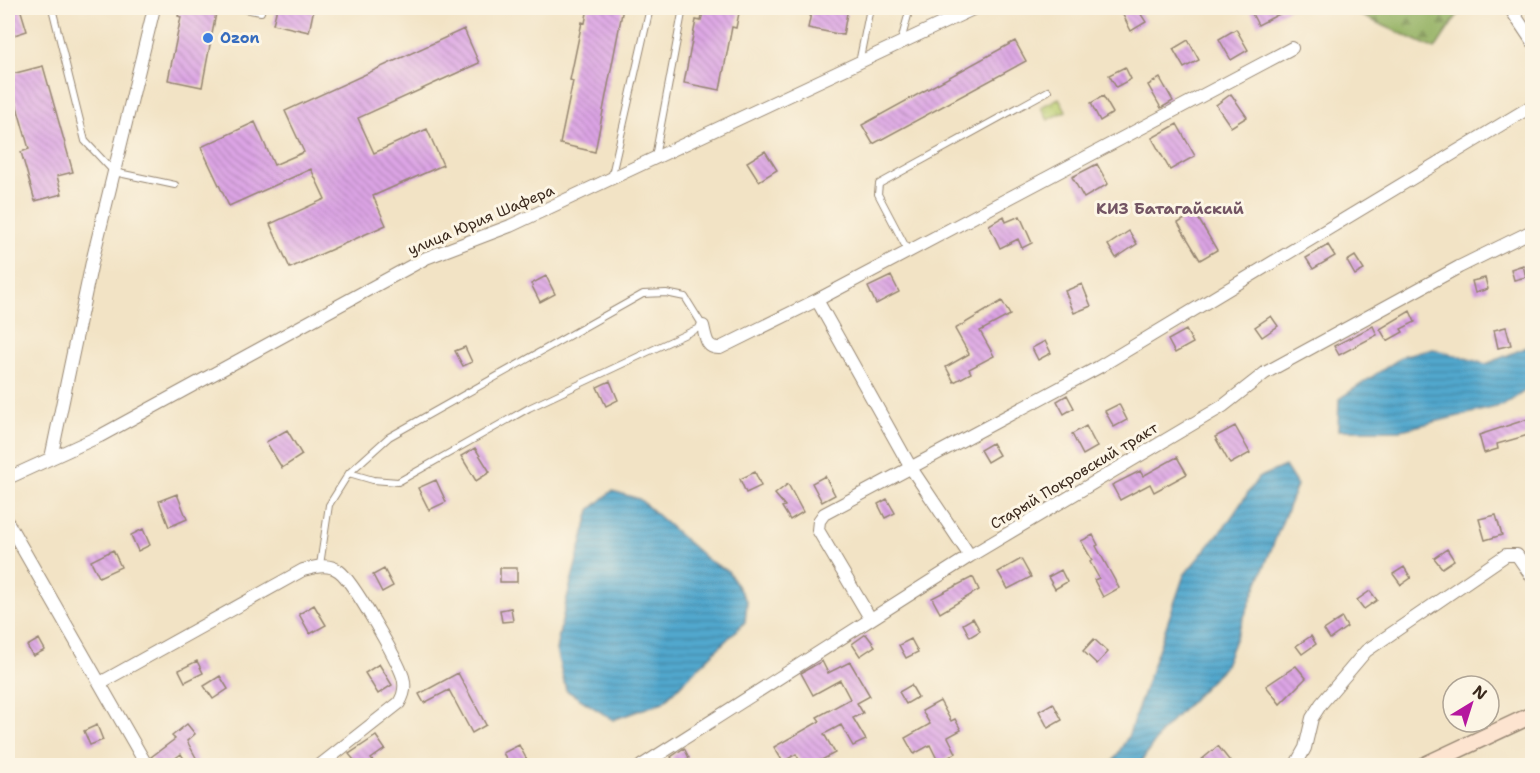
<svg xmlns="http://www.w3.org/2000/svg" width="1540" height="773" viewBox="0 0 1540 773" font-family="'Shantell Sans',sans-serif">
<defs>
<pattern id="forest-firs" width="22" height="20" patternUnits="userSpaceOnUse" patternTransform="scale(1.5)"><rect width="22" height="20" fill="#95b265"/><path d="M5 1l3.5 6h-7zM16 11l3.5 6h-7z" fill="#7b9153"/></pattern>
<pattern id="park-dots" width="8" height="8" patternUnits="userSpaceOnUse" patternTransform="scale(1.5)"><rect width="8" height="8" fill="#bccf73"/><path d="M2 2h.1M6 6h.1" fill="none" stroke="#a2b263" stroke-width="1.8" stroke-linecap="round"/></pattern>
<pattern id="water-rules" width="6" height="5" patternUnits="userSpaceOnUse" patternTransform="scale(1.5)"><rect width="6" height="5" fill="#51a7cd"/><path d="M0 2.5h6" fill="none" stroke="#4488a6"/></pattern>
<pattern id="building-back-hatch" width="6" height="6" patternUnits="userSpaceOnUse" patternTransform="scale(1.5)"><rect width="6" height="6" fill="#dca4e5"/><path d="M-1 5l2 2M0 0l6 6M5-1l2 2" fill="none" stroke="#b486b9"/></pattern>
</defs>
<rect width="100%" height="100%" fill="#fcf5e5"/>
<filter id="ink" filterUnits="userSpaceOnUse"><feTurbulence type="fractalNoise" baseFrequency=".0167" numOctaves="2"/><feDisplacementMap in="SourceGraphic" scale="12" xChannelSelector="R" yChannelSelector="G"/><feConvolveMatrix kernelMatrix="1 2 1 2 8 2 1 2 1" color-interpolation-filters="sRGB"/></filter>
<filter id="wash" filterUnits="userSpaceOnUse"><feTurbulence type="fractalNoise" baseFrequency=".008" numOctaves="4" result="noise"/><feDisplacementMap in="SourceGraphic" scale="24" xChannelSelector="R" yChannelSelector="G"/><feGaussianBlur stdDeviation="1.35" result="paint"/><feColorMatrix in="noise" values="0 0 0 0 0 0 0 0 0 0 0 0 0 0 0 0 0 1.4 0 .05"/><feComposite in="paint" operator="in"/></filter>
<g filter="url(#wash)">
<rect width="100%" height="100%" fill="#f2e3c5"/>
<path fill="url(#forest-firs)" stroke="#686e42" stroke-width="1.5" d="M1345,8H1462L1435,49Z"/>
<path fill="url(#park-dots)" stroke="#7c7c48" stroke-width="1.5" d="M1059,98L1066,111L1048,120L1041,107Z"/>
<path fill="url(#water-rules)" stroke="#466876" stroke-width="1.5" d="M1532,345V386L1504,405L1401,430H1338L1339,399L1405,355L1433,349L1486,364Z
M1285,466L1297,485L1224,667L1162,731L1139,765H1111L1128,737L1184,575L1229,521L1258,478Z
M612,491L639,499L709,561L728,571L747,602L745,622L663,702L613,720L566,690L556,650L566,602L590,510Z"/>
<g id="blocks">
<path fill="url(#building-back-hatch)" d="M8,8H20L27,31L8,37Z
M180,8H217L202,87L168,80L181,17L178,16Z
M277,8H314L309,32L273,24Z
M588,8H623L595,152L560,144L573,81L570,80L582,22L585,23Z
M704,8H740L736,28L732,27L720,90L684,83L696,20L701,21Z
M812,8H848L843,35L808,28Z
M1131,8H1137L1146,22L1131,31L1122,13Z
M1249,8H1291L1258,25Z
M464,29L479,63L358,118L374,153L427,129L443,165L373,196L386,225L290,268L270,224L325,199L311,169L229,206L201,147L255,122L274,165L304,152L285,111Z
M1236,29L1248,50L1231,60L1219,39Z
M1188,40L1199,60L1184,68L1173,49Z
M1015,41L1026,61L873,144L862,125Z
M43,66L73,172L57,176L62,194L35,201L21,152L29,149L8,75Z
M1125,67L1131,79L1116,87L1109,75Z
M1160,78L1173,101L1161,108L1148,85Z
M1231,94L1247,117L1231,127L1216,105Z
M1103,96L1113,113L1100,121L1091,103Z
M1177,124L1195,156L1170,170L1152,138Z
M765,151L777,170L759,181L747,162Z
M1097,164L1108,184L1084,198L1072,177Z
M1195,213L1217,250L1200,260L1178,223Z
M1004,216L1006,222L1020,216L1032,243L1022,248L1018,239L1000,248L989,225Z
M1129,231L1137,244L1116,258L1108,245Z
M1328,245L1335,256L1313,269L1306,258Z
M1355,256L1364,270L1355,275L1347,261Z
M1523,265L1526,277L1514,280L1511,269Z
M546,276L555,294L540,302L531,284Z
M891,276L899,292L876,304L868,287Z
M1485,278L1488,289L1475,293L1472,281Z
M1082,284L1091,306L1074,313L1065,291Z
M1002,301L1010,315L980,331L994,356L969,369L971,373L954,382L946,367L969,354L955,329Z
M1410,311L1415,322L1401,329L1403,332L1387,341L1380,329Z
M1271,316L1278,326L1262,337L1255,327Z
M1373,326L1377,335L1339,355L1334,346Z
M1506,327L1511,345L1498,348L1494,330Z
M1186,330L1193,343L1175,353L1168,340Z
M1045,341L1051,353L1038,360L1032,348Z
M465,347L472,362L463,366L455,351Z
M610,381L618,400L606,406L597,387Z
M1067,395L1074,408L1064,414L1057,401Z
M1119,404L1127,420L1114,427L1105,411Z
M1528,419L1532,434L1497,444L1498,449L1484,453L1479,435Z
M1086,426L1097,447L1083,455L1072,434Z
M1235,426L1250,453L1230,464L1215,437Z
M287,430L302,455L282,468L266,442Z
M992,443L999,455L987,462L980,450Z
M475,448L490,472L476,481L461,456Z
M1177,457L1187,474L1154,492L1150,484L1120,500L1112,485L1140,471L1143,476Z
M755,472L761,486L746,493L740,479Z
M825,476L835,495L822,502L812,483Z
M436,480L446,502L429,510L418,488Z
M788,484L803,512L790,520L782,507L785,506L775,494Z
M177,494L187,519L169,527L159,501Z
M887,499L895,513L885,518L878,504Z
M1496,515L1502,535L1485,540L1479,519Z
M143,529L150,545L138,551L131,535Z
M1093,535L1098,545L1096,546L1119,588L1103,597L1094,580L1099,578L1090,562L1092,560L1081,541Z
M1447,549L1454,560L1442,568L1434,558Z
M113,550L121,567L99,577L91,561Z
M1021,559L1031,577L1008,589L998,572Z
M1404,567L1411,578L1401,585L1393,574Z
M500,568H517V582H500Z
M384,569L393,586L382,592L373,575Z
M1061,570L1067,582L1055,589L1048,577Z
M973,577L979,590L940,613L932,598Z
M1370,591L1377,600L1364,609L1357,600Z
M314,605L326,625L310,634L299,614Z
M511,608L513,621L502,622L500,610Z
M973,618L980,631L970,637L963,624Z
M1342,618L1347,627L1330,639L1324,630Z
M866,634L875,646L860,656L852,644Z
M1311,636L1316,644L1302,654L1296,646Z
M39,639L45,650L33,656L27,646Z
M911,639L918,652L906,658L899,645Z
M1094,639L1108,652L1097,664L1083,651Z
M197,661L203,673L185,682L179,670Z
M822,661L828,673L850,662L870,696L857,703L863,713L853,718L866,740L853,746L841,725L824,734L835,753L812,765H802L796,754L783,762L774,747L820,721L817,717L850,699L840,680L813,695L801,673Z
M379,664L392,685L378,694L365,673Z
M1296,666L1306,678L1280,704L1266,686Z
M458,673L486,725L472,733L449,690L424,703L419,694Z
M220,676L228,689L213,699L204,686Z
M911,685L918,697L906,704L899,692Z
M940,701L951,721L955,719L961,730L948,737L956,753L939,763L930,745L914,754L905,738L930,724L922,711Z
M1053,703L1062,720L1048,728L1039,711Z
M187,724L195,734L187,741L200,765H188L181,754L166,765H155L151,757L175,739L172,736Z
M97,725L103,740L90,745L84,731Z
M376,736L385,749L371,759L376,765H358L349,754Z
M519,745L527,760L510,765L503,753Z
M1218,746L1233,765H1195Z
M684,748L689,758L676,765L671,757Z"/>
</g>
</g>
<g filter="url(#ink)">
<use href="#blocks" fill-opacity="0" stroke="#968672" stroke-width="1.5"/>
<g fill="none" stroke-linecap="round" stroke-linejoin="round">
<defs>
<path id="lane" d="M52,8L85,141L114,172L175,185
M238,8L261,12L262,8
M901,41L910,8
M859,63L870,8
M655,157L683,8
M611,179L650,8
M909,253L878,194L879,184L1048,91
M320,565L329,505L349,473L389,437L643,294L666,293L685,297L703,326L529,408L398,482L373,480L349,473"/>
<path id="street" d="M1510,8L1532,41
M703,326C706,338 706,349 720,348L817,300
M51,458L92,262L154,8
M8,478L100,436L426,258L510,226L975,8
M8,523L147,766
M970,556L911,468L817,300L1292,48
M870,618L818,530L819,521L824,514L1099,367L1532,106
M100,683L303,570C315,567 328,563 339,571C353,581 397,659 403,677C406,687 404,695 399,703L319,766
M641,766L970,556L1223,406L1265,373L1459,267L1532,231
M1295,766L1305,748L1312,718L1321,704L1366,651L1506,555H1517L1532,577"/>
<path id="secondary" d="M1423,766L1532,715"/>
</defs>
<use href="#lane" stroke="#968672" stroke-width="8"/>
<use href="#street" stroke="#968672" stroke-width="14"/>
<use href="#secondary" stroke="#968672" stroke-width="19"/>
<use href="#lane" stroke="#fff" stroke-width="6"/>
<use href="#street" stroke="#fff" stroke-width="12"/>
<use href="#secondary" stroke="#fde4d0" stroke-width="16"/>
</g>
</g>
<circle fill="#3f7fe0" stroke="#fcf5e5" stroke-width="2" cx="208" cy="38" r="6"/>
<g text-anchor="middle" dominant-baseline="central" stroke-width="6" stroke-linejoin="round" paint-order="stroke">
<g font-size="15" font-weight="bold" fill="#366cbe" stroke="#fcf5e5" text-anchor="start">
<text x="220" y="38">Ozon</text>
</g>
<g font-size="15" fill="#3b2a1e" stroke="#fcf5e5">
<text transform="translate(481 220) rotate(-23)">улица Юрия Шафера</text>
<text transform="translate(1074 476) rotate(-31)">Старый Покровский тракт</text>
</g>
<g font-size="16" font-weight="bold" fill="#735564" stroke="#fcf5e5">
<text x="1170" y="208">КИЗ Батагайский</text>
</g>
</g>
<rect width="1540" height="773" fill="none" stroke="#fcf5e5" stroke-width="30"/>
<g transform="translate(1471 704) rotate(38)"><circle r="28" fill="#fcf5e5" stroke="#afa495" stroke-width="1.5"/>
<path d="M0-4.5L10 22L0 15L-10 22Z" fill="#b5179e"/>
<text y="-9" font-size="16" font-weight="bold" text-anchor="middle" fill="#3b2a1e">N</text>
</g>
</svg>
